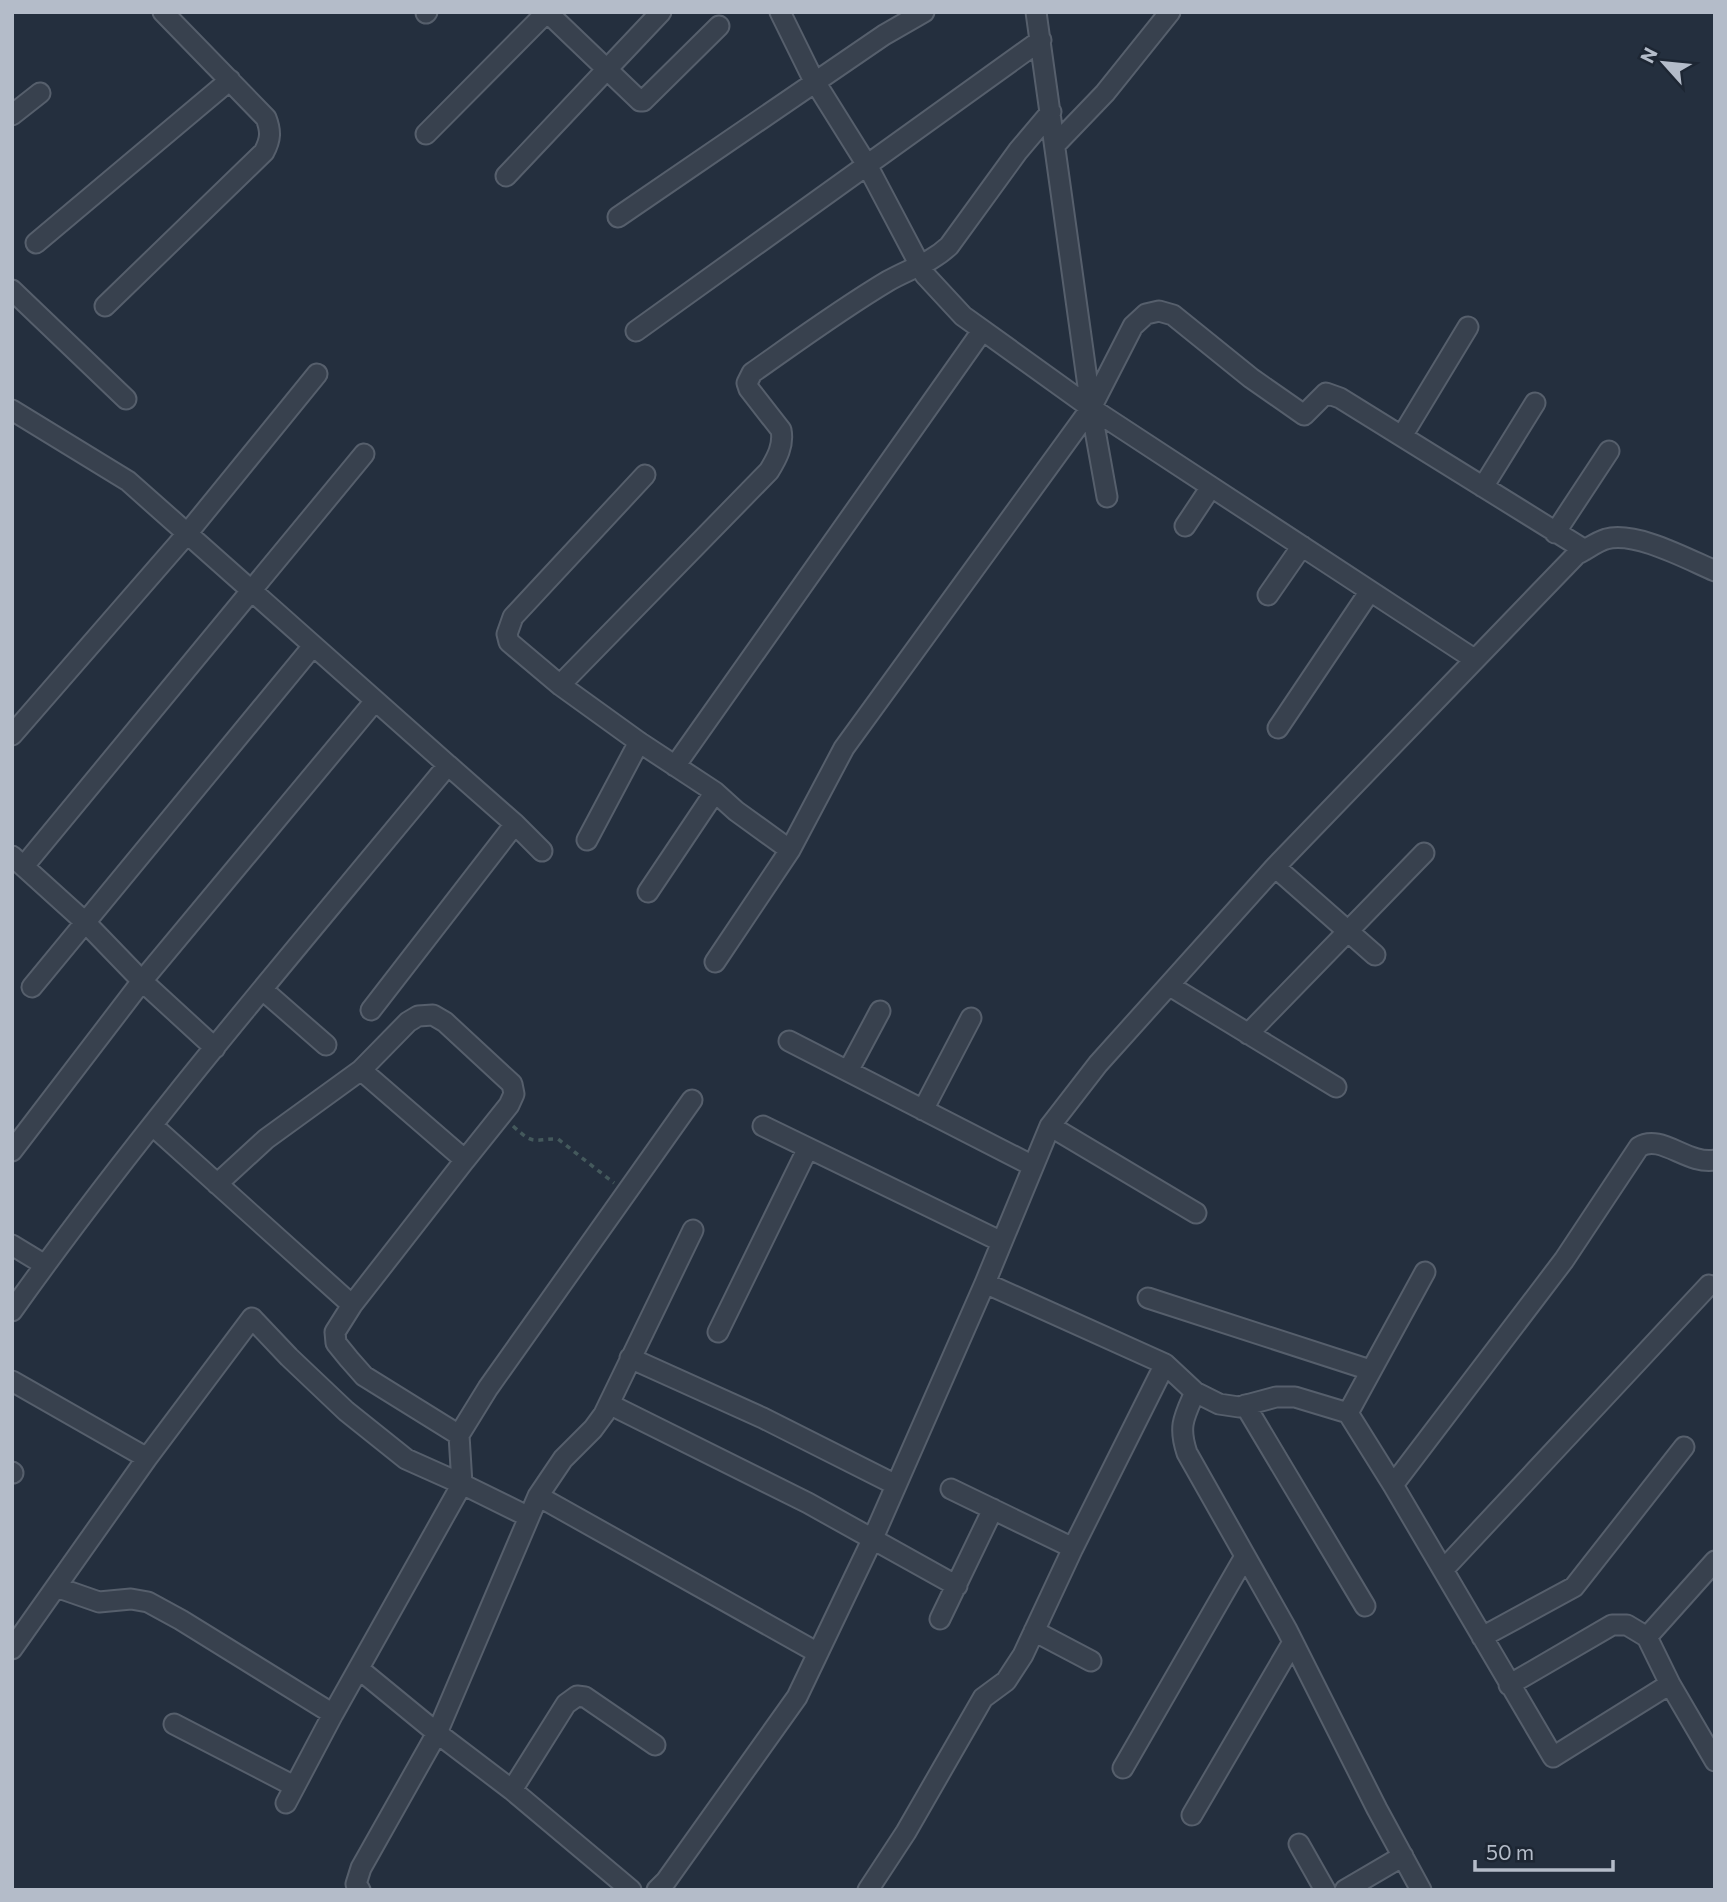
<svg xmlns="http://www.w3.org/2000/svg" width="1727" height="1902" viewBox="0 0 1727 1902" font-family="Commissioner,sans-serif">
<rect width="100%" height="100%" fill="#242f3e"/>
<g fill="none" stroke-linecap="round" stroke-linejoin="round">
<defs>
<path id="minor" d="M547,12L640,101H643L719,26
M780,12L812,77L867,165L925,275L963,316L1091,408L1474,659
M1036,12L1091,408L1107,497
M426,13L427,12
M12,115L40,93
M426,134L547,12
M1056,144L1105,93L1170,12
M506,176L661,12
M618,217L884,35L924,12
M36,243L230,80
M12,290L126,399
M105,306L264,152C271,139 271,131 266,118L163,12
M636,331L1041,40
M12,410L128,481L448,765C300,945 147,1121 12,1311
M1402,436L1468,327
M645,475L513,617L507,634L509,642L560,685L639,742L715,792L736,811L790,850L844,748L1091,408L1133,326L1146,314L1159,311L1173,315L1251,378L1304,415L1326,393L1340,398L1585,550
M1483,487L1535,403
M1185,526L1211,487
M1555,533L1609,451
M1268,595L1302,546
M560,685L769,471C777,458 784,445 781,430L749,389L747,383L752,373C796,342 841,309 888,281C909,269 931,263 949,246L1018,151L1051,112
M1278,728L1370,591
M12,735L186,535L317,374
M448,765L515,824L542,851
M675,766L982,331
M587,840L639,742
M12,856L85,922L142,981L215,1048
M24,866L364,454
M1275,867L1375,955
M648,892L715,792
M715,962L790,850
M1170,986L1336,1087
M32,987L313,646
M263,990L326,1045
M371,1010L515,824
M1248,1034L1424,853
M789,1041L1033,1166
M848,1071L880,1011
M923,1110L971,1018
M153,1126L352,1305L335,1332L336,1343L349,1359L364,1376L459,1435
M763,1126L1002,1242
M1050,1126L1196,1213
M12,1151L142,981L375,701
M217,1184L266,1139L361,1070L408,1022L418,1016L433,1015L445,1022L512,1084L514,1094L509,1105L465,1160
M12,1245L45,1265
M985,1283L1165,1364L1195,1392L1219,1404L1239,1407L1276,1397H1295L1348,1413L1393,1485L1553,1757L1670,1684
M1148,1298L1370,1370
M352,1305L465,1160L361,1070
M718,1332L808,1148
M630,1358L763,1418L896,1485
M12,1381L147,1458
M1195,1392C1184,1417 1178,1426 1187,1453L1287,1630L1377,1809L1421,1890
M609,1404L808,1503L957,1586
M1245,1405L1365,1606
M1348,1413L1425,1272
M12,1472L13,1473
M1393,1485L1564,1260L1639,1147C1661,1133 1687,1165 1715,1160
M951,1489L1073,1548L1165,1364
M538,1496L818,1653
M1443,1570L1709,1285
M56,1587L99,1602L131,1599L148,1602L181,1620L333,1714
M940,1619L993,1509
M1034,1631L1091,1661
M1482,1637L1574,1587L1684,1447
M1647,1637L1715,1561
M12,1649L147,1458L252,1318L289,1357L346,1411L406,1459L462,1484L459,1435L488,1388L692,1100
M359,1669L437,1733L512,1790L631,1890
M1509,1685L1612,1625H1627L1647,1637L1670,1684L1715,1761
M174,1724L294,1786
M1123,1768L1244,1558
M512,1790L566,1704L577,1696L585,1697L655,1745
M286,1803L333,1714L462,1484L529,1517
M1192,1815L1293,1642
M1299,1844L1325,1890
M360,1890L356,1884L361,1868L437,1733L538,1496L563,1459L593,1429L604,1414L693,1230
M657,1890L666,1881L797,1697L873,1538L985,1283L1050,1126L1098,1064L1275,867L1577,554C1586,550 1596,542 1606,539C1636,531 1687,559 1715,571
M868,1890L906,1832L983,1698L1006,1681L1023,1655L1073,1548
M1345,1890L1403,1856"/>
</defs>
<use href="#minor" stroke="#565f6c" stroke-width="23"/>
<path stroke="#44595c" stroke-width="3.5" stroke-dasharray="5 5" stroke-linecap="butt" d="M513,1126C535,1146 531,1139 558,1139L614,1183"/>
<use href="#minor" stroke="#38414e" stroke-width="19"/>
</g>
<rect width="1727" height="1902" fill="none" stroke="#b4bcc9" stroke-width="28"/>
<g transform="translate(1664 63) rotate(297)" stroke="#1d2633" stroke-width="5" paint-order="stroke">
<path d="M0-5L12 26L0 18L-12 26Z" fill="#b4bcc9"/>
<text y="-10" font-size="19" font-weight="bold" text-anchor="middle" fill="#b4bcc9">N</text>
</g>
<path d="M1475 1860v10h138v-10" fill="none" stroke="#b4bcc9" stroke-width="3.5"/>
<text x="1486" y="1860" font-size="21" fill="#b4bcc9" stroke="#1d2633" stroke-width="5" paint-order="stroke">50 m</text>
</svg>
